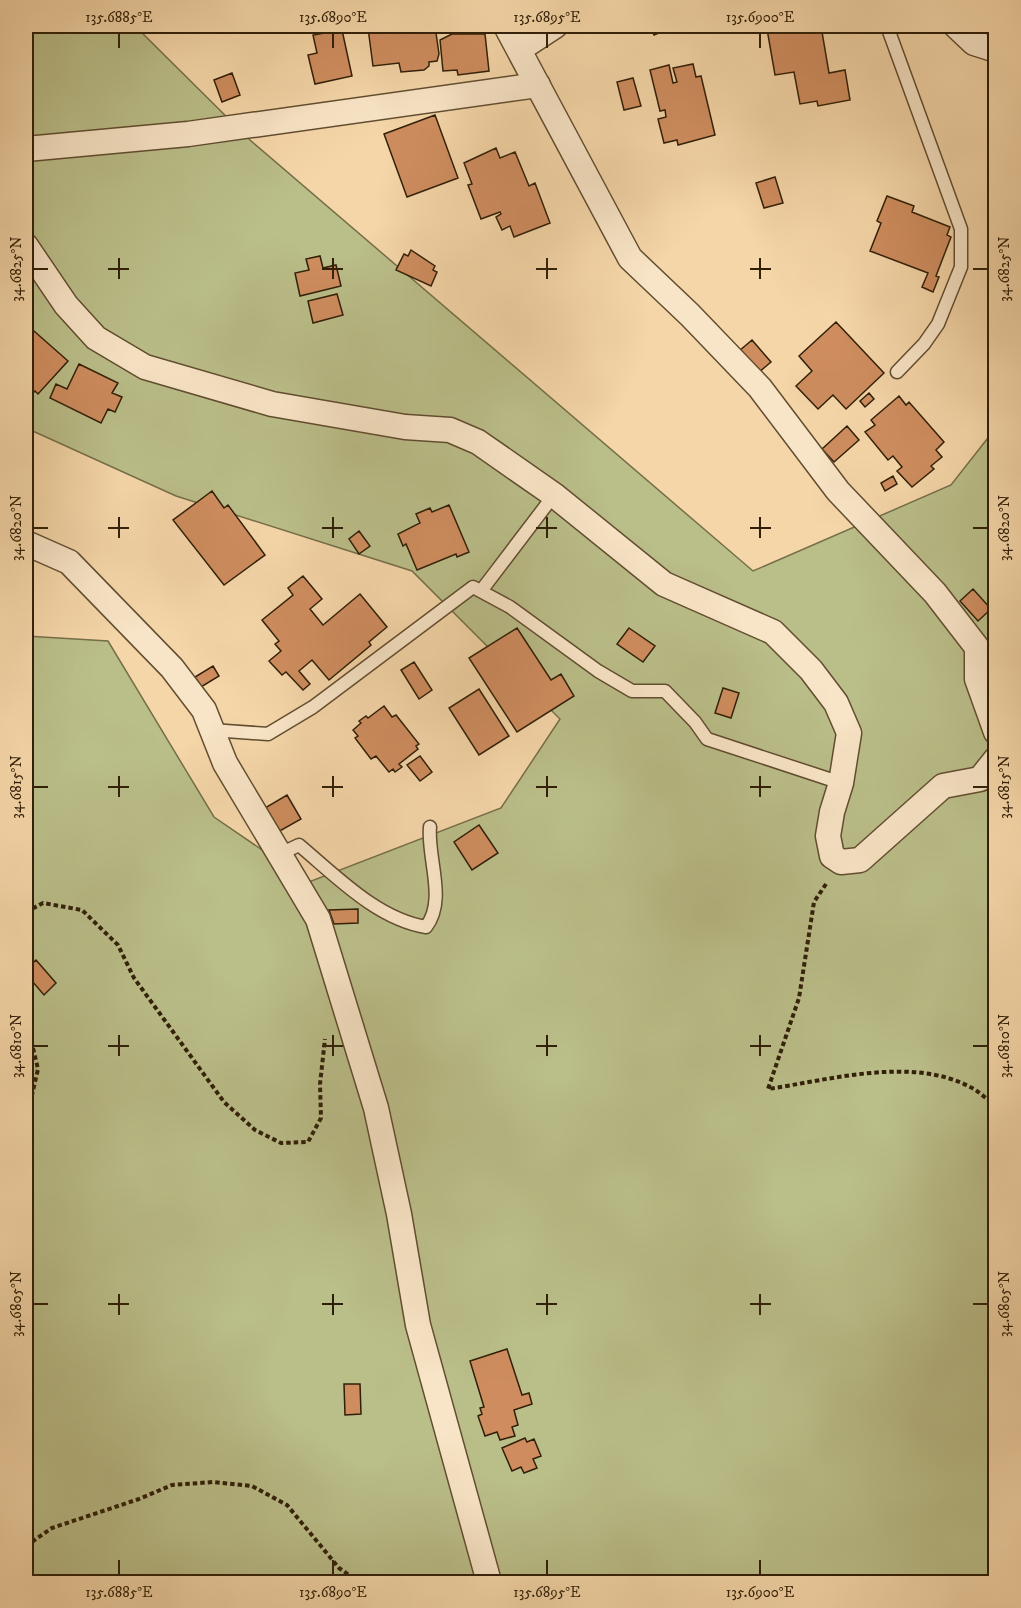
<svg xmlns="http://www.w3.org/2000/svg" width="1021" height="1608" viewBox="0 0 1021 1608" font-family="'IM FELL DW Pica',serif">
<rect width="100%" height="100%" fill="#f5d6a8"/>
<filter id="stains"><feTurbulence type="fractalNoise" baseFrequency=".00333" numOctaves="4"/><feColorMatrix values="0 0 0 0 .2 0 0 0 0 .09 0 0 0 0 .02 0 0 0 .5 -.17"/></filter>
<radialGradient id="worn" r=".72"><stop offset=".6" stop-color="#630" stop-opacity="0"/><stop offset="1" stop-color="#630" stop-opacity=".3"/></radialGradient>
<path fill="#babe89" stroke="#756e48" stroke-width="1.5" d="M26,26H135L250,140L753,571L951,485L995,429V1582H26V636L108,641L214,817L309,882L501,808L560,719L412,571L176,496L26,428Z"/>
<path fill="#cf8d5f" stroke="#301f08" stroke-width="1.5" d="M382,26H435L439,54L437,61L429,62V66L424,70L401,72L399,63L373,66L368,28Z
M650,26H664L666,30L654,35Z
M784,26H821L829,73L845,70L850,100L818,106L817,101L800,104L794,72L775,75L767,29Z
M342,30L352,76L315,84L308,55L317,53L313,35Z
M452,34H485L489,71L458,75L457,70L443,71L440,40Z
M693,64L696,77L701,76L715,135L678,145L677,140L664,143L658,119L666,117L665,110L660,111L650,70L669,65L673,83L677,82L673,68Z
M232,73L240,95L222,102L214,80Z
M633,78L641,106L624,110L617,82Z
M435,115L458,178L407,197L384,134Z
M496,148L500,158L515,152L529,186L535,183L550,223L514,237L510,226L502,230L496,217L501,214L500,212L481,219L468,185L472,184L464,163Z
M775,177L783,203L764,208L756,183Z
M887,196L914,206L912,212L950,227L947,235L951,237L936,276L939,277L933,292L922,287L928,273L870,251L881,223L877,221Z
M411,250L435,266L433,270L437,272L431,286L396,270L404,254L408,256Z
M320,256L323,268L336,265L341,286L300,296L295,273L309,270L306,259Z
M337,294L343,315L313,323L308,301Z
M836,322L884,373L846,409L833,395L818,409L796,386L812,371L799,356Z
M26,324L68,361L38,394L35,391L30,396L26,392Z
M752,340L771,362L758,373L739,351Z
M79,364L118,383L112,393L122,397L115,412L108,409L101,423L50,398L56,384L67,389Z
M869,393L874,399L865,407L860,401Z
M899,396L906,405L909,402L944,442L936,450L942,457L931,466L934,469L912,487L897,471L902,467L893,456L888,460L865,432L875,425L871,420Z
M847,426L859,440L834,462L822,449Z
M893,476L897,484L885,491L881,483Z
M212,491L224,508L228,505L265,555L224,585L173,520Z
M449,505L469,552L457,557L456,554L417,570L406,544L403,546L398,534L420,523L416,514L430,508L432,512Z
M359,531L370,546L359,554L349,539Z
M303,576L322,599L310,609L323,625L360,594L387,627L369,642L371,645L329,680L312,660L299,671L310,684L303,690L286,672L282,675L269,661L281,651L275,644L279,641L262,620L293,595L288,588Z
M973,589L991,609L978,621L960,601Z
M517,628L551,680L561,674L574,696L517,732L469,658Z
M629,628L655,646L643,662L617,644Z
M414,662L432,690L419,699L401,670Z
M213,666L219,676L201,687L195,677Z
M723,688L739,693L731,718L715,713Z
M479,689L509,736L479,755L449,708Z
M384,706L392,717L396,715L419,744L416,746L418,749L399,764L402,767L395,772L393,769L389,772L376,756L371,759L355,738L358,736L353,730L361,723L359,721L366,716L368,718Z
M420,756L432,772L420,781L407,765Z
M287,795L301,819L278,832L265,808Z
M479,825L498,853L472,870L454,842Z
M358,909V923L334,924L329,910Z
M36,960L56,983L44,995L26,974V969Z
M507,1349L522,1395L529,1393L532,1404L514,1410L518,1425L512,1427L515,1436L500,1440L497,1432L485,1436L478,1416L482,1414L480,1408L484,1407L470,1361Z
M344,1384H360L361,1414L345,1415Z
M525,1438L527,1442L534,1439L541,1456L533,1459L537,1468L524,1473L521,1467L512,1471L502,1448Z"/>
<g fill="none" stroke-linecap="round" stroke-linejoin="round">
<defs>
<path id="lane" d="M887,26L961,229V267L938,324L924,344L897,372
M481,591L554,495
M212,730L268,734L313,707L473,587L510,607L598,671L632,691H665L695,722L707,739L841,783
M280,854L299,845C336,876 377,919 426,927C447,900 427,858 430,827"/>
<path id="street" d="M506,26L630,258L690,315L760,388L838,491L935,593L996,672
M956,26L974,43L996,50
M520,49L555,26
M26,149L188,134L538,85
M26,246L66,305L96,338L145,367L272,404L405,427L450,430L478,442L554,495L664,584L773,632L811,670L836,703L849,733L841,783L832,812L828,836L832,856L841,862L860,860L943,786L980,779L996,759
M26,543L69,562L172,668L204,710L225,763L318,919L376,1108L399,1214L418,1325L489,1582
M977,649V679L996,732"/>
</defs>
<use href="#lane" stroke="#614d30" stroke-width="15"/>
<use href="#street" stroke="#614d30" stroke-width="27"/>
<path stroke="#301f08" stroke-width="4" stroke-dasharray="4.5 3" stroke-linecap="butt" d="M826,884L814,902L799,998L768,1089C829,1080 912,1056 970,1087C979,1091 987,1100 996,1106
M26,912L43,903L82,910L118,945L134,978L224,1102L255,1130L281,1143L308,1142L321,1118L320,1084L325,1039
M26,1019L38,1069L26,1121
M26,1546L52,1528L139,1499L172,1485L213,1482L252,1486L287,1505L339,1568L359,1582"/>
<use href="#lane" stroke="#f8e4c6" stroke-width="12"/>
<use href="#street" stroke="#f8e4c6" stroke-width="24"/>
</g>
<path fill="none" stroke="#301f08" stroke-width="2" d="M119,33V48M333,33V48M547,33V48M760,33V48M119,258V279M333,258V279M547,258V279M760,258V279M33,269H48M108,269H129M322,269H343M536,269H557M750,269H771M973,269H988M119,517V538M333,517V538M547,517V538M760,517V538M33,528H48M108,528H129M322,528H343M536,528H557M750,528H771M973,528H988M119,776V797M333,776V797M547,776V797M760,776V797M33,787H48M108,787H129M322,787H343M536,787H557M750,787H771M973,787H988M119,1035V1056M333,1035V1056M547,1035V1056M760,1035V1056M33,1046H48M108,1046H129M322,1046H343M536,1046H557M750,1046H771M973,1046H988M119,1294V1315M333,1294V1315M547,1294V1315M760,1294V1315M33,1304H48M108,1304H129M322,1304H343M536,1304H557M750,1304H771M973,1304H988M119,1560V1575M333,1560V1575M547,1560V1575M760,1560V1575"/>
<rect width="1021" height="1608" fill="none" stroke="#f5d6a8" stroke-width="66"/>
<rect x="33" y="33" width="955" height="1542" fill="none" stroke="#301f08" stroke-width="2"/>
<g font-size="15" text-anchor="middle" fill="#301f08">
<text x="119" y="22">135.6885°E</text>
<text x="333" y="22">135.6890°E</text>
<text x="547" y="22">135.6895°E</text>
<text x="760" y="22">135.6900°E</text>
<text transform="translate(16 269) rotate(-90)" y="5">34.6825°N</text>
<text transform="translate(1004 269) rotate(-90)" y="5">34.6825°N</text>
<text transform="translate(16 528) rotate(-90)" y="5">34.6820°N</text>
<text transform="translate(1004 528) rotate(-90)" y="5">34.6820°N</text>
<text transform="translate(16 787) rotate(-90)" y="5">34.6815°N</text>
<text transform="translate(1004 787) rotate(-90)" y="5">34.6815°N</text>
<text transform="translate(16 1046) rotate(-90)" y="5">34.6810°N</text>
<text transform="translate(1004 1046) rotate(-90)" y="5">34.6810°N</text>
<text transform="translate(16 1304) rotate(-90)" y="5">34.6805°N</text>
<text transform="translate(1004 1304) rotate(-90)" y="5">34.6805°N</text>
<text x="119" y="1597">135.6885°E</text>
<text x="333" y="1597">135.6890°E</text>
<text x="547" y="1597">135.6895°E</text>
<text x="760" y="1597">135.6900°E</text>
</g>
<rect width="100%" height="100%" filter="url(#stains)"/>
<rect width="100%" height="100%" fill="url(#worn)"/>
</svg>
